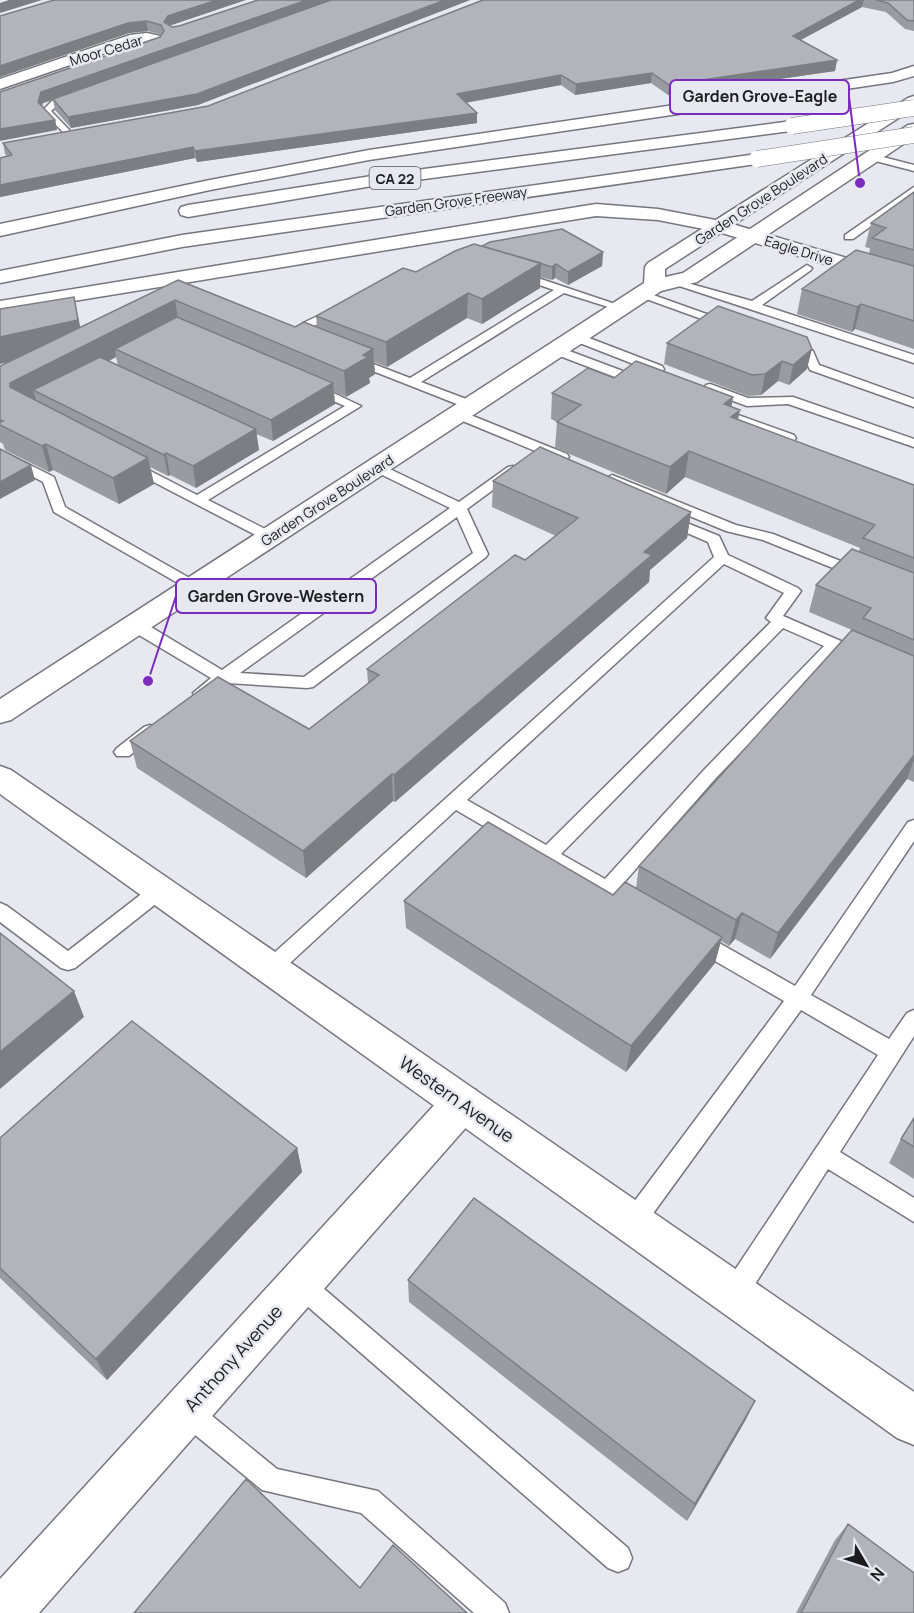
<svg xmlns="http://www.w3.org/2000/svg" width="914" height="1613" viewBox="0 0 914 1613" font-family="Manrope,sans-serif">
<rect width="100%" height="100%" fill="#e7e8f0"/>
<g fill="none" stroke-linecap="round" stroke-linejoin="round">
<defs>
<path id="service" d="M75,93L78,94V98L58,105L51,111L74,135L69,138L42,111L52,101Z
M871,154L914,165V171L868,159L866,157Z
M914,187V195L853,239H845V235Z
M807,265L812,268L811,270L762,305L914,355V363L667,282L673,279L752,301Z
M517,271L627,308L621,311L564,293L421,382L477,403L478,406L477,409L472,410L345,360L351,356L355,357L410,378L554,290L513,276L511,274Z
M642,291L729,322L731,324L729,326H721L638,296L636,294Z
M337,307L343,310L341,312L312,327L308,336L315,344L313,347L300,345L296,336L303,323Z
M576,333L662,366L664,369L662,372H654L572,340V334Z
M791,343L813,351L819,365L914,399V407L810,370L804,356L785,347Z
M556,346L644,379L646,382L644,385H636L552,353V347Z
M312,383L361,406L208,500L275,534L277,537L275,540H265L123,466L130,462L135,463L197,495L345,406L308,390L306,387Z
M710,384L748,398L793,397L914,439V447L788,404L747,406L706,391L704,388L706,385Z
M716,407L794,435L796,438L794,441H784L711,414L710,411Z
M458,410L567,454L569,457L562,461L557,460L453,417L452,414Z
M0,450L54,477L65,507L200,584L203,587L200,590H190L54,512L43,482L0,459Z
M377,463L459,502L508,467L513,466L520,470L467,509L488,554L486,557L313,687L307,688L227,683L207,697H195L193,693L211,678L129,629L127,625L129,621H141L222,670L450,508L372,470L370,467L372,464ZM457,517L473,553L304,677L240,673Z
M612,475L736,525L773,534L863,570L865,573L863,576H853L763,540L726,531L607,482L605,479Z
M667,515L719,536L728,555L798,588L801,591L783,616L850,645L852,649L844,654L837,652L715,779L620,887L642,900L645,905L642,910L635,913L628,910L456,810L278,974L271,976L264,974L261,968L264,962L714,557L708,542L662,522L660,519ZM724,564L784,593L766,618L771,622L546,845L467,800ZM783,628L824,646L703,771L605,879L561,854Z
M150,725L156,727L159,731L156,735L129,756H117L114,752L117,748L144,727Z
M914,820V841L811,995L889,1039L907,1013L914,1010V1036L840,1152L914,1198V1222L828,1169L743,1303L734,1306L725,1303L722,1294L725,1285L878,1055L801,1010L641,1230L633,1233L625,1230L621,1222L625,1214L784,1001L691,947L688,941L691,935L698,933L705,935L795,986L908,822Z
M160,883L167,885L170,890L167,895L75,968L68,970L61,968L0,922V903L7,906L68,951L153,885Z
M300,1272L309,1276L628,1548L632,1558L628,1568L618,1572L608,1568L291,1292L288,1284L291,1276Z
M186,1398L195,1402L277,1469L378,1491L505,1603L509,1613H474L361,1513L262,1490L177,1420L173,1411L177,1402Z"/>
<path id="minor" d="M147,33L160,36L163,42L161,45L115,61L107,56L110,53L143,42H137L0,89V79L130,35Z
M719,220L914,278V291L712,230L709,226L712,222Z
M462,1085L476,1090L482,1103L476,1116L39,1613H0V1579L448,1090Z"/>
<path id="tertiary" d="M0,766L11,770L914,1392V1445L897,1438L0,794Z"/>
<path id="primary" d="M914,96V108L665,269V277L683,273L908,125L914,124V137L697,282L661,291L11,720L0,723V699L644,283L645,267L648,263L908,98Z"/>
<path id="motorway" d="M914,66V76L893,82L369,160L210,190L0,236V224L210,180L369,150L892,73Z
M792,121L800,126L798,130L378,185L188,217L181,215L179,211L181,207L188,205L378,175Z
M757,154L763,155L766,159L763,163L182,247L0,283V271L182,235Z
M596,204L658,209L726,222L729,226L726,230L719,232L658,220L596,216L0,313V301Z"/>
</defs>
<use href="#service" stroke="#76777e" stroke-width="3"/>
<use href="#minor" stroke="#76777e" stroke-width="3"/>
<use href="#tertiary" stroke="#76777e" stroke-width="3"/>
<use href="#primary" stroke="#76777e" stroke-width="3"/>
<use href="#motorway" stroke="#76777e" stroke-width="3"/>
<use href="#service" fill="#fff" fill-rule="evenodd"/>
<use href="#minor" fill="#fff" fill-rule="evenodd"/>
<use href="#tertiary" fill="#fff" fill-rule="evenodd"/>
<use href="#primary" fill="#fff" fill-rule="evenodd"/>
<use href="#motorway" fill="#fff" fill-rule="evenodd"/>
<defs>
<path id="motorway-bridge" d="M792,126L914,108
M757,159L914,135"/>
</defs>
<use href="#motorway-bridge" stroke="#76777e" stroke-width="17" stroke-linecap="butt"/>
<use href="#motorway-bridge" stroke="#fff" stroke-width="16"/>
</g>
<path fill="#9a9ba1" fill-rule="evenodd" d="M54,0L170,26L172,27L179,26L258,0H470L198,105L71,128L55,110L53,100L43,103L42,106L55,120L57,130L0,92L160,37L162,35L148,31L129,33L0,77V16Z
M483,0H914V31L905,29L886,12L862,7L801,40L837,60L835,71L668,95L651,83L575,95L561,85L466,103L477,123L197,162L195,158L0,197L7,156L5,154L3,143L208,106Z
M914,192V349L855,329L852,332L797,314L802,289L869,254L870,248L865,247L871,223Z
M482,246L603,252L602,266L568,285L555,278L552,280L540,277V288L482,324L467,318L387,367L374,362L375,374L369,378L370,383L346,397L334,392L335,404L273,441L256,434L259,450L196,488L170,475L168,476L150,467L154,484L119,504L53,470L49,472L5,450L3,444L0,442V366L178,280L295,327H317L316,316L416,272ZM116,357L118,366L109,361Z
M718,306L807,369L789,385L778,381L761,395L748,396L664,364L667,343Z
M614,378L733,397L731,407L738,419L914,485V782L907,779L770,959L735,939L729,946L721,941L715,963L626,1072L406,928L404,901L613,895L636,888L639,866L852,630L809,612L816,585L859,551L860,548L685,477L666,494L555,448L557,422L551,419L552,393Z
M493,481L691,512L687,538L650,570L649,582L395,802L393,801L306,878L137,768L130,741L309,729L368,683L367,669L525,560L556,536L492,507Z
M914,1118V1179L889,1163L901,1139Z
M0,1138L297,1148L302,1172L107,1380L0,1278Z
M408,1280L755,1401L745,1421L687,1521L409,1302Z
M848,1524L914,1613H796L835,1540Z"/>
<path fill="#7d7e83" d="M9,0H42L0,13V3Z
M217,0H246L169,26L164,22L168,16Z
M307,0H334L43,103L40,113L38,102L41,92Z
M445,0H470L198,105L71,128L68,117Z
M859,0H864L862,7L791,45L793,36Z
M146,21L148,31L129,33L0,77V66L128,23Z
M837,60L835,71L668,95L669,85Z
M652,73L651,83L575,95L576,84Z
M561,75V85L457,104V94Z
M477,113V123L197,162L195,151Z
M55,120L57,130L0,141V129Z
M193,147L195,158L0,197V185Z
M603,252L602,266L568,285V272Z
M541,263L540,288L482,324V299Z
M556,264L555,278L552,280V267Z
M468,293L467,318L387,367L386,342Z
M74,297L84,345L0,364V337Z
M175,300L179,325L115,349L116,357L44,395L33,390L36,399L17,409L10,387V383Z
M861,304L855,329L852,332L857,307Z
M373,349L375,374L369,378L370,383L346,397L344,371L363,355Z
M812,349L807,369L789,385L793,365Z
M782,361L778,381L761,395L765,374Z
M333,383L335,404L273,441L271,420Z
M733,397L729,422L724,404Z
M740,410L735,435L731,417Z
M256,429L259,450L196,488L193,466Z
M46,444L53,470L49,472L42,446Z
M689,451L685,477L666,494L670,467Z
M166,453L170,475L168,476L164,455Z
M148,458L154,484L119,504L113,478Z
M31,465L35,480L0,499V482Z
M691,512L687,538L650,570L649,582L395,802L394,775L644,552Z
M914,755V760L907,779L770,959L778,933Z
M392,774L393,801L306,878L303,851Z
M742,913L735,939L729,946L736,920Z
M722,937L715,963L626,1072L631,1046Z
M74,991L84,1017L0,1089V1052Z
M297,1148L302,1172L107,1380L96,1359Z
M755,1401L745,1421L687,1521L695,1504Z"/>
<path fill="#b3b4bb" stroke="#7d7e83" stroke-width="1.5" d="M54,0H217L168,16L164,22L172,27L179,26L258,0H307L41,92L38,102L55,120L0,129V92L160,37L164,31L161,25L146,21L128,23L0,66V16Z
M331,0H445L197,94L68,117L53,99Z
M483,0H859L793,36L837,60L669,85L652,73L576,84L561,75L457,94L477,113L195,151L193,147L0,185V158L12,155L3,143L208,106Z
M876,0H914V21L907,20L888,3Z
M914,192V250L872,238L886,228L871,223Z
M562,229L603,252L568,272L556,264L552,267L482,246L490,242Z
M474,244L541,263L482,299L468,293L386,342L316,316L403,268L416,272L455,251Z
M856,250L914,266V321L861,304L857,307L802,289Z
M178,280L295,327L304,322L373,349L363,355L368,357L344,371L175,300L10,383V387L148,458L113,478L46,444L42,446L0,425V422L3,421L0,420V366Z
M74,297L78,320L0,337V309Z
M718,306L807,337L812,349L793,365L782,361L765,374L752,375L667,343Z
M177,317L333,383L271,420L115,349Z
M100,357L256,429L193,466L166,453L164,455L33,390Z
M636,361L733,397L724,404L740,410L731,417L914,485V558L863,538L875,525L689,451L670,467L557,422L581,405L552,393L588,368L614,378Z
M540,447L691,512L644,552L652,555L394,775L392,774L303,851L130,741L218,677L309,729L379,675L367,669L515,555L525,560L578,518L493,481Z
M0,449L31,465L0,482Z
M852,549L914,573V640L863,618L871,608L816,585Z
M852,630L914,656V755L778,933L742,913L736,920L639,866Z
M488,822L613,895L625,882L722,937L631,1046L404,901Z
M0,933L74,991L0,1052Z
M132,1021L297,1148L96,1359L0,1268V1138Z
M914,1118V1147L901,1139Z
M474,1198L755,1401L695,1504L408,1280Z
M246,1479L360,1588L393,1545L467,1613H134Z
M848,1524L914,1573V1613H801Z"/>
<g text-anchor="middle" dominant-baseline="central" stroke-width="5" stroke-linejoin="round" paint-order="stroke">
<g font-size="14" fill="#1d1d20" stroke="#e7e8f0">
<text transform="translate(106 50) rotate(-17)">Moor Cedar</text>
<text transform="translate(761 199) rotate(-33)">Garden Grove Boulevard</text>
<text transform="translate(456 201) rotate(-8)">Garden Grove Freeway</text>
<text transform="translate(799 250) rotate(17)">Eagle Drive</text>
<text transform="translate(327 500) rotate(-33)">Garden Grove Boulevard</text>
</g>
<rect fill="#e7e8f0" stroke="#5a5a5e" stroke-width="1.5" x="369.5" y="167" width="51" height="22" rx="4.5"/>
<g font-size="14" font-weight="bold" fill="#1d1d20">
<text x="395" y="178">CA 22</text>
</g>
<g font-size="18" fill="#1d1d20" stroke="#e7e8f0">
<text transform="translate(457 1099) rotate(35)">Western Avenue</text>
<text transform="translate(233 1358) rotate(-48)">Anthony Avenue</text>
</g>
</g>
<path fill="none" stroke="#7b2cbf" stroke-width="2" d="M860 183L849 97M148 681L176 596"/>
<g fill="#7b2cbf" stroke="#e7e8f0" stroke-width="2">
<circle cx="860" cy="183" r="6"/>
<circle cx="148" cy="681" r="6"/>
</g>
<g fill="#e7e8f0" stroke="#7b2cbf" stroke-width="2">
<rect x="670" y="80" width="179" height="34" rx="6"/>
<rect x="176" y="579" width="200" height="34" rx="6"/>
</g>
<g font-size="16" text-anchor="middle" font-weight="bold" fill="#1d1d20">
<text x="760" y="102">Garden Grove-Eagle</text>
<text x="276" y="602">Garden Grove-Western</text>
</g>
<g transform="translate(866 1565) rotate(129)" stroke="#e7e8f0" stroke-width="4.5" paint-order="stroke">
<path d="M0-4.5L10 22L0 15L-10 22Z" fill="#1d1d20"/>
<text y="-9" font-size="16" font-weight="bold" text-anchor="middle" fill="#1d1d20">N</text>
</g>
</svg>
